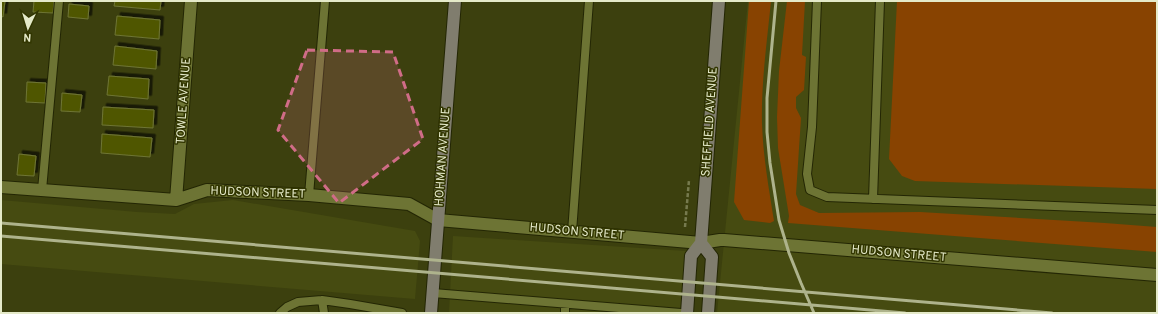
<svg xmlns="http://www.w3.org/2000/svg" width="1158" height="314" viewBox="0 0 1158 314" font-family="Overpass,sans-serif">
<defs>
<filter id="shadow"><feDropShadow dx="3.5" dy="-3.5" stdDeviation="0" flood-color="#0009"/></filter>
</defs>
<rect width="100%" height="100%" fill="#3c400e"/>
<path fill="#464b11" d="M748,1H1157V313H717Z
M1,200L137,212L175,214L194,204L233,200L415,231L420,241L415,299L1,264Z
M453,236L686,251L683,313H449Z"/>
<path fill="#884301" d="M749,1H771C767,42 761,83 762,124C763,156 769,189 774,221L770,223L744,220L734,202Z
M787,1H805L802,55L806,57L804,90L796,97V108L801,118L796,194L800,205L819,213L920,212L1105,223L1157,227V252L788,223L789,216L778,148L777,117L779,71Z
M897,1H1157V189L915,181L902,176L889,159Z"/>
<path fill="#505604" stroke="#6e7534" filter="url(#shadow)" d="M1,1H5L3,17L1,16Z
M34,1H54L53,13L33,12Z
M115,1H161L160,10L114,6Z
M69,4L89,6L88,19L68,17Z
M117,16L160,20L159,39L115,35Z
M115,46L157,51L156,69L113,65Z
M109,76L149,79L148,99L107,95Z
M27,82L46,83L45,103L26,102Z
M62,93L82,95L80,112L61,111Z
M103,107L154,110L153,128L102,125Z
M102,134L152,138L150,157L101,153Z
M19,154L36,156L34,176L17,175Z"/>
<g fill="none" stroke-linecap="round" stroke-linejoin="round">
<defs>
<path id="lane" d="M817,1L812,127L807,174L810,190L827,197L1157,210
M42,190L59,1
M309,195L325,1
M873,199L880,1
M572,232L589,1
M433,293L681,313
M322,300L324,313
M280,313L287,307L298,302L322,300L350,304L402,313
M565,313V304"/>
<path id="street" d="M1,187L176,200L207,190L309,195L409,204L438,220L701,243L720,240H724L1157,275
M176,200L191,1"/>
<path id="secondary" d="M701,243L712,257L708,313
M431,313L455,1
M687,313L691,256L701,243L719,1"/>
</defs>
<use href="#lane" stroke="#232604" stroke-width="10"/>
<use href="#street" stroke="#232604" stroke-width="14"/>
<use href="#secondary" stroke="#232604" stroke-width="14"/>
<path stroke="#767a4e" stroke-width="2.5" stroke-dasharray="4 2" stroke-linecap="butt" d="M685,227L689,180"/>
<use href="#lane" stroke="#6d7434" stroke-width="8"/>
<use href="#street" stroke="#6d7434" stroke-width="12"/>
<use href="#secondary" stroke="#807d6e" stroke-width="12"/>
<path stroke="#aeb38c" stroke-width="3" d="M776,1L767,98V132L770,163L779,220L789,253L801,283L814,313
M1,223L1052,313
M1,236L905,313"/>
</g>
<path fill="#d06c87" fill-opacity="0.2" stroke="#d06c87" stroke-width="3" stroke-dasharray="8 5" stroke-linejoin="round" d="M307,50L393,52L423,139L339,203L278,130Z"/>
<g text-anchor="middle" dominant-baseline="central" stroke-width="3" stroke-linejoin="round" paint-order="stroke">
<g font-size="12" fill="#e5eac9" stroke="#323601">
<text transform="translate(184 101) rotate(-86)">TOWLE AVENUE</text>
<text transform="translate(710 122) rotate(-86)">SHEFFIELD AVENUE</text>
<text transform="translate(443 157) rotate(-86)">HOHMAN AVENUE</text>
<text transform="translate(258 193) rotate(2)">HUDSON STREET</text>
<text transform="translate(577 232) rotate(5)">HUDSON STREET</text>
<text transform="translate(899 254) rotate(5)">HUDSON STREET</text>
</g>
</g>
<rect width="1158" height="314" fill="none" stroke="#e5eac9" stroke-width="4"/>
<g transform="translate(28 28) rotate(184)" stroke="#323601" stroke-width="3" paint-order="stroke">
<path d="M0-3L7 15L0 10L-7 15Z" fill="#e5eac9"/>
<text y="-6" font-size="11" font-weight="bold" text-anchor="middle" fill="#e5eac9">N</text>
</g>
</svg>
